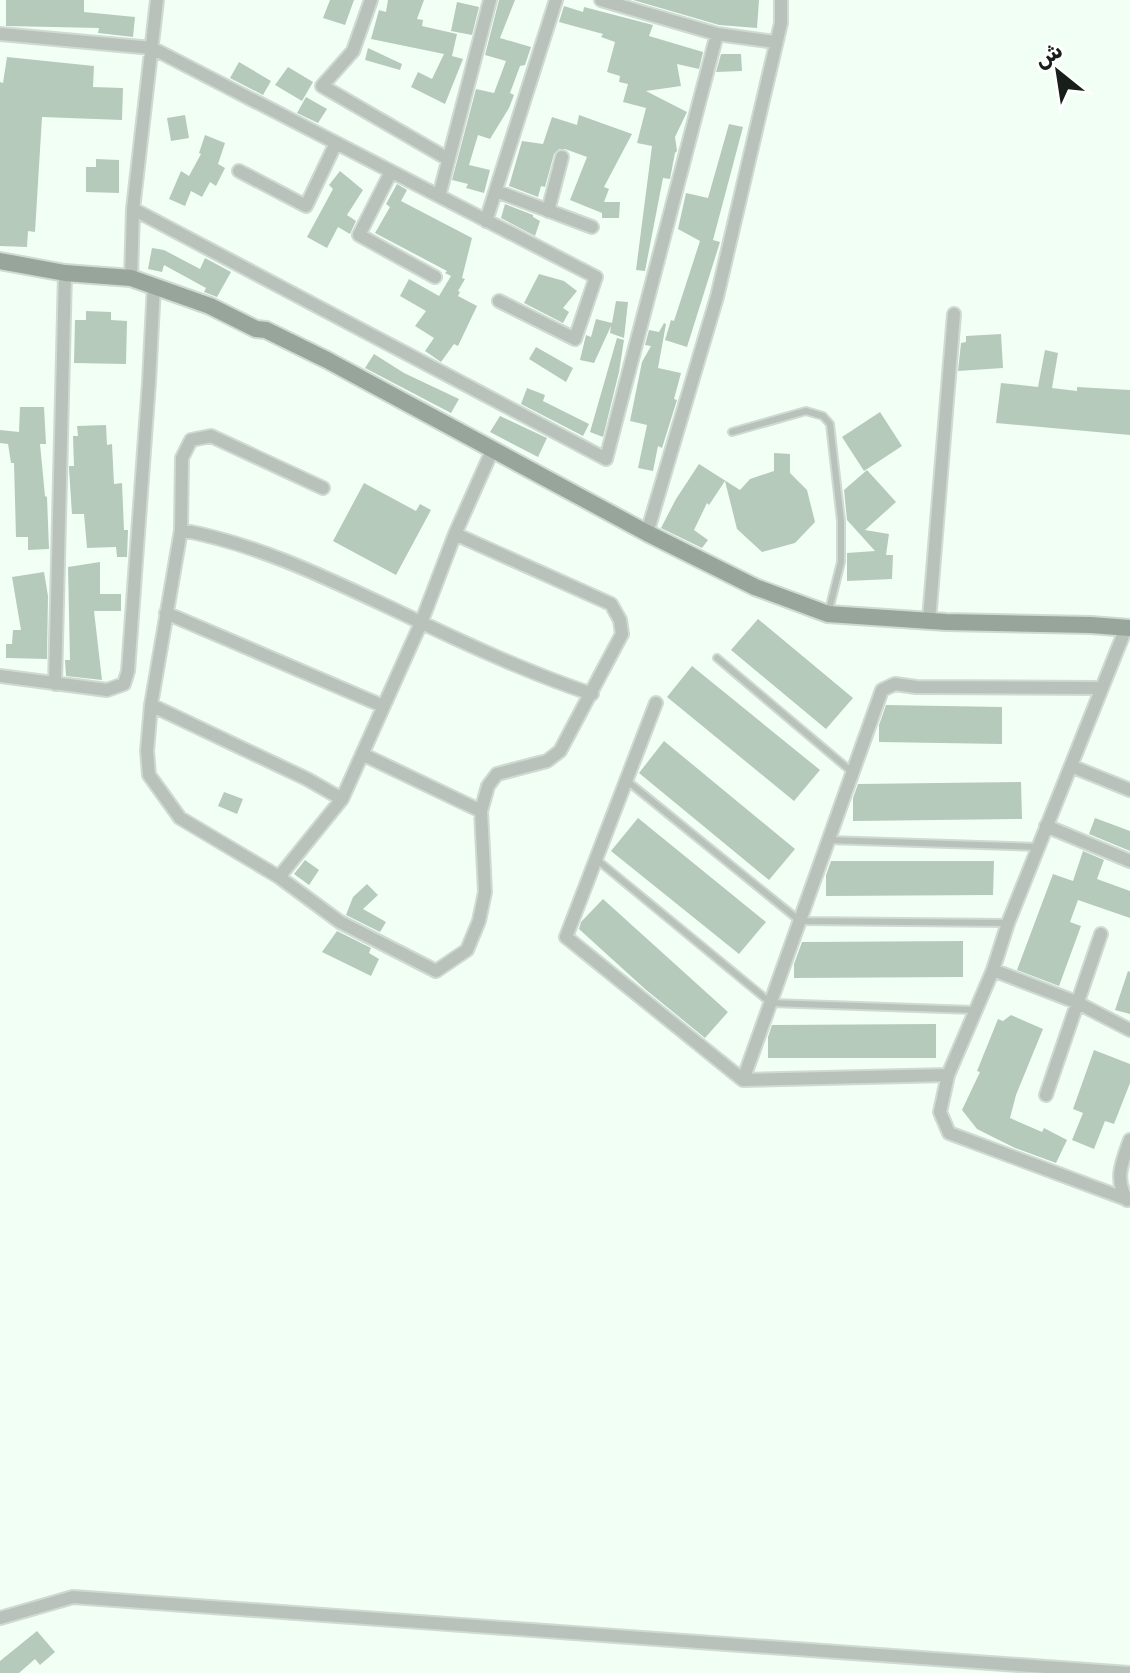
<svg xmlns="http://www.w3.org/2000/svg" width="1130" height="1673" viewBox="0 0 1130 1673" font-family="Rubik,Cairo,sans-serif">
<rect width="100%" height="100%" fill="#f2fff5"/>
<path fill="#b6cabb" d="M6,0H84V12L135,17L133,37L98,33L99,28L6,26Z
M330,0H354L345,25L323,18Z
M388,0H424L417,19L423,20L422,26L457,34L452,56L463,59L445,104L411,87L418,72L432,79L444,54L371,39L379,10L386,12Z
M499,0H515L500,38L531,47L525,65L520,66L510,93L514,95L509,108L490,139L478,135L469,165L490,170L484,193L466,188L468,184L452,180L476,89L494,93L506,61L485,55Z
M633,0H759L757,28L719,25Z
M457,2L479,7L472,35L451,31Z
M564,6L583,12L584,7L653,25L649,36L703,52L699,69L677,64L681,86L646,91L687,112L675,137L677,151L675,153L670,179L663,178L645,271L636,270L652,146L637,143L646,108L623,102L628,84L619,82L620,76L607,72L615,42L601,37L603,34L559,22Z
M368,48L402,64L400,70L365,60Z
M721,54H741L742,71L716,72Z
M7,57L94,66L93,87L123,88L122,120L42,117L35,232L28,231L27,247L0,246V82L3,83Z
M239,62L271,81L263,95L230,78Z
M288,67L313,82L302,101L275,85Z
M306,97L327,109L318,123L297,113Z
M185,115L189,138L171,141L167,118Z
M579,115L632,134L604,187L609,189L604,202H620L619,218H602V213L570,200L587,157L565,149H559L554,154L545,187L541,186L538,197L509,186L522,141L543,144L552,117L577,125Z
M729,124L743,127L713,240L720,242L687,347L665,340L671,320L674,321L700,241L678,229L686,193L708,198Z
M205,135L225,143L218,164L225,168L216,186L210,182L202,197L191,191L185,206L169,199L181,171L189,176L201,154L199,153Z
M96,159L119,160V193L86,192V167H96Z
M340,171L363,190L347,215L356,221L350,234L338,227L327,248L307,237L333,189L329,185Z
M397,184L407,190L401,201L472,238L462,278L465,279L458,291L460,292L458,296L477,306L458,346L454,344L441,362L425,351L434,338L415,326L426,311L400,296L409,279L439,296L451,276L445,273L447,271L375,233L390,207L386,204Z
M505,204L533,215V217L540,221L535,236L501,218Z
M152,248L164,250L200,269L205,258L231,272L217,297L204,292L206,288L164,265L162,272L148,269Z
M539,274L564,281L577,291L563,308L569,312L563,323L524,303Z
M616,301L628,302L624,338L610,333L611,326L594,363L580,360L586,335L591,337L596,319L612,323Z
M86,311L111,312V320L127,321L126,364L74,363L75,320H86Z
M664,323L666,324L658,368L681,373L674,399L677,400L662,448L658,446L653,471L638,468L647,425L630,421L642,362L651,346L645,345L649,330L659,332Z
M1001,334L1003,368L958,371L961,343L966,342V336Z
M617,338L624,340L619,372L603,437L590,432Z
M536,347L573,368L566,382L529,359Z
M1045,350L1058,353L1052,388L1077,391V387L1130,390V435L996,423L1001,383L1038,387Z
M374,354L404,373L459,399L451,413L365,368Z
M527,388L545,395L543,401L589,424L583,436L521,404Z
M20,407H44L46,444H40L45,496L47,497L49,549L28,550V537H16L14,463H11L8,444L0,443V430L19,432Z
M880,412L902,446L864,471L842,437Z
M500,416L547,438L538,457L490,432Z
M106,425L107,445L112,444L114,484L122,483L124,530H128L127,557H117L116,547L87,548L84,514H72L69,469V466H74L73,436H78L77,426Z
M774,453L790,454V473L807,490L815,522L795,543L762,552L737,529L725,481L709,505L707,503L694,530L708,540L702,548L661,528L676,499L699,464L740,490L750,479L774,471Z
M867,470L896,502L865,530L889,534L886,555H893L892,579L847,581V553L875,551L847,520L844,490Z
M364,483L416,511L420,504L431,510L396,575L333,541Z
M100,562V594H121V611H94L102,680L66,676L65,660H70L68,567Z
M44,572L48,596L47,659L6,658V644H12L13,630H21L12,577Z
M758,619L853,698L826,729L731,650Z
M692,666L820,770L794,801L667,697Z
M886,705L1002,707V744L879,742V725Z
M664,741L795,849L769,880L639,773Z
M1021,782L1022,819L853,821V798L858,784Z
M224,792L243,799L237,814L218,806Z
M638,818L766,922L739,954L611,851Z
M1095,818L1130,831V851L1089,834Z
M1083,851L1104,860L1097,879L1130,891V918L1078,900L1070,922L1081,926L1059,986L1017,970L1053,874L1073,881Z
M305,860L319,870L309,885L294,874Z
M831,861H994L993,895L826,896V875Z
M367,884L378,895L363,909L386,922L380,932L346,915L353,897Z
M603,899L728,1012L705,1038L645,989L579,929L581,922Z
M337,931L371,948L369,953L379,959L371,976L322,952Z
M963,941V977L794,978V964L802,942Z
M1128,971L1130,972V1014L1115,1010Z
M1011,1015L1043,1029L1016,1095L1010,1118L1042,1132L1044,1128L1067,1140L1056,1163L1015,1148L977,1129L962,1110L980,1072L977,1071L998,1019L1003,1021Z
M936,1024V1058H768V1037L772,1025Z
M1094,1050L1130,1064V1083L1114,1124L1105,1121L1094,1149L1072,1140L1083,1113L1073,1109Z
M37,1631L55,1652L40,1665L35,1659L19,1673H0V1661Z"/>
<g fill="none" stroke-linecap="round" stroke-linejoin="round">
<defs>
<path id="service" d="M732,432L806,411L823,416L830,424L841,521V562L829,610
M717,658L852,772
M626,780L800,921L1008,923
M828,840L1037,847
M596,859L771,1003L974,1010"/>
<path id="minor" d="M371,0L353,51L322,86L448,159
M601,0L717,34L775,42
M0,34L152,48L596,277L575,339L499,301
M239,171L306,206L336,143
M391,172L359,235L435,277
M496,191L592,227
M439,196L490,0
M133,209L606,459L717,34
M548,211L562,157
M486,221L556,0
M131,278L133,209L157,0
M323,488L211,436L191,440L182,458L181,530L151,705L147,751L149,775L180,818L279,877L340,922L436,971L467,950L479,921L485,892L481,811L488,786L497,774L547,761L560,751L622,634L620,620L611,604L455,534
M181,530C258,544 329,579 399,612C462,642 526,672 592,694
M647,533L717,297L781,23V0
M166,613L383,706
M929,620L954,314
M0,676L107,690L124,684L128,671L149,382L154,285
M55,684L65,273
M1101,688L916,687L895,684L882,690L743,1080L948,1075L993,970L1008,923L1126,628
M656,703L566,937L743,1080
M151,705L307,779L342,799
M362,754L481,811
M1071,766L1130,790
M1046,826L1130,861
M279,877L342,799L421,623L455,534L492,451
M993,970L1076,1002L1130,1030
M948,1075L940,1112L949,1133L1126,1199
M1046,1095L1101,934
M1127,1200C1114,1179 1122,1162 1130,1140
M0,1618L73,1597L1129,1673"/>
<path id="secondary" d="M0,261L65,273L131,278L210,306L256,329L266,330L327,360L647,533L755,587L828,614L946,622L1091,625L1130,628"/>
</defs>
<use href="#service" stroke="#cfdbd2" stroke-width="10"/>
<use href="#minor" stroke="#cfdbd2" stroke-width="16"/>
<use href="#secondary" stroke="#cfdbd2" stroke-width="20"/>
<use href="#service" stroke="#b9c1bb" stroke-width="6"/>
<use href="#minor" stroke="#b9c1bb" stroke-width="12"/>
<use href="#secondary" stroke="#98a59b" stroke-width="16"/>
</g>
<g transform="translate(1058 72) rotate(330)" stroke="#ffffff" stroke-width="6" paint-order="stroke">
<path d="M0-6L14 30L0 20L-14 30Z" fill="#181f1a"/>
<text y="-12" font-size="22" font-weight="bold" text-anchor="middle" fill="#181f1a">ش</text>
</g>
</svg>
